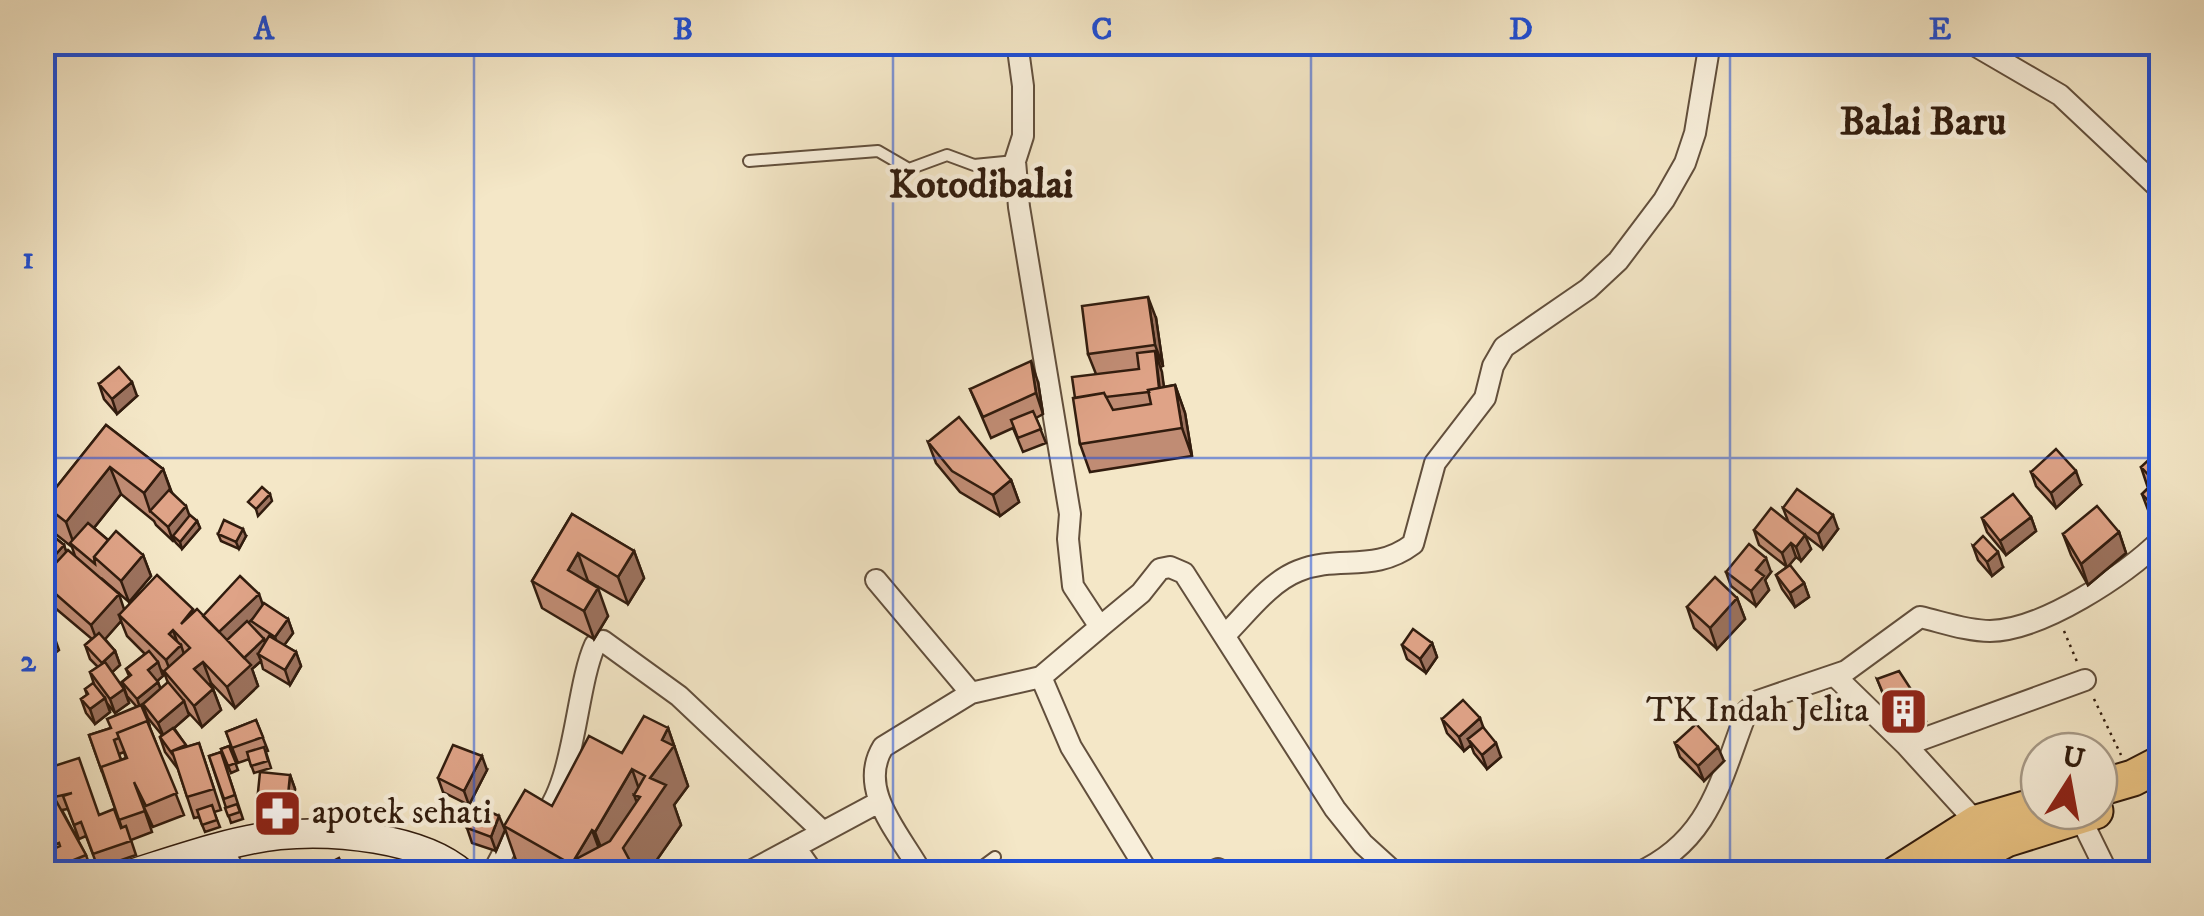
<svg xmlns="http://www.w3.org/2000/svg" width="2204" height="916" viewBox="0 0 2204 916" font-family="'IM FELL DW Pica',serif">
<rect width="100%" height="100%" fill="#f4e7c7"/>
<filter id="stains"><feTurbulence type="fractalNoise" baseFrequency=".002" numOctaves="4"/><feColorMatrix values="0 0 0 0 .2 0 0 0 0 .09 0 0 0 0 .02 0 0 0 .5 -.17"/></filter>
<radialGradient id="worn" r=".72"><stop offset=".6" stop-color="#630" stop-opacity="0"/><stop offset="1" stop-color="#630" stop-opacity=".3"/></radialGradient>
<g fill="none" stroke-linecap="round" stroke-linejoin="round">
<defs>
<path id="lane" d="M749,161L878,151L909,169L947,155L974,165L1015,161
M227,846L241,874
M325,874L350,869L375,874
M972,874L995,857"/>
<path id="street" d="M1969,42L2060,95L2162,191
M876,580L971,693
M1100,627L1141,593L1160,569L1170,567L1184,573L1335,809L1363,844L1396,874
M1226,634C1247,613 1270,582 1298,571C1339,554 1373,574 1413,544L1435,463L1485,398L1493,366L1504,347L1588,289L1618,261L1664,200L1685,163L1695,133L1710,42
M1835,676L1906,745L1977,823
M1041,677L1071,747L1149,874
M1906,745L2085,680
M2080,817L2108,874
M795,847L814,874
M1283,873V874
M492,874C503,855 514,823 538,822C575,791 575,689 595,645L603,641L679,696L821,830
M745,874L879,802
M922,874C902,836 856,791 883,747L971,693L1041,677L1100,627L1073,586L1068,539L1070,514L1019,207L1015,161L1023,136V86L1017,42
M1206,874L1218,869
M1636,874C1711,841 1720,780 1747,711L1758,701L1846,671L1920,617C1942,622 1967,631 1990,631C2043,630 2125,575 2162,539"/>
<path id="secondary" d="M131,874C179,859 229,841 279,835C333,830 421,837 463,874"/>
<path id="highway" d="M2099,788L2133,778L2162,763
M1897,874L1977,823L2039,805
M1940,874L2006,839L2095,811"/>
</defs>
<use href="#lane" stroke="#624f3c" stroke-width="14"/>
<use href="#street" stroke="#624f3c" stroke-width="24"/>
<use href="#secondary" stroke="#311c0e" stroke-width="31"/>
<use href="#highway" stroke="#311c0e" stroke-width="39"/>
<path stroke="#311c0e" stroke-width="2.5" stroke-dasharray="2.5 5" stroke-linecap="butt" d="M2064,631L2078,664
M2094,699L2121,755"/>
<use href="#lane" stroke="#f8efdb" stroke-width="10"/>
<use href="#street" stroke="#f8efdb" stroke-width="20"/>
<use href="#secondary" stroke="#f8efdb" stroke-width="28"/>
<use href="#highway" stroke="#eac484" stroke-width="35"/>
</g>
<path fill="#c08c74" stroke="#311c0e" stroke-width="2.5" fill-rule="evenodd" d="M1156,318L1163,366L1160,367L1164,387L1175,385L1185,413L1192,456L1090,472L1080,444L1075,398L1096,374L1088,354Z
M1038,382L1043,414L1036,418L1046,443L1023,452L1013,428L991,438L970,389Z
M99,384L137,396L117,414L104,399Z
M106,425L163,469L172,493L190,516L197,521L200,528L182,549L176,543L174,540L173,541L156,525L154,521L121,494L94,528L108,540L143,555L151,576L129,602L101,578L124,609L194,612L203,616L263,604L288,619L293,633L284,645L296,652L301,666L290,685L263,669L261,661L252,669L258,686L235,708L211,683L209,684L213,689L221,710L202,727L187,711L189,715L174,728L187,747L199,743L221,810L214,812L220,827L205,832L199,817L194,818L178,769L165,752L160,737L162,735L148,718L145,711L144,712L184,815L153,827L142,803L152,832L131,840L136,855L98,868L86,836L79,839L68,809L62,810L86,855L91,869L80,874H42V784L122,828L89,735L111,728L137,707L127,696L122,682L129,676L126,669L145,654L127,636L121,621L105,639L115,651L120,665L112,672L129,703L115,713L106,702L110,712L95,724L86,713L81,699L87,695L85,689L94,684L90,672L98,667L90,659L85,645L92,639L48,602L46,596L45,598L42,596V527L64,545L66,552L75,556L72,547L53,532L43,504ZM160,669L164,672L168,683L161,689L157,681L163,676ZM124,752L126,758L121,760L119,754Z
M928,442L1011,480L1019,502L1000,516L960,492L936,463Z
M2162,455V527L2150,515L2142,494L2148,488L2141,467Z
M2031,472L2081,485L2056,508L2036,486Z
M1783,508L1838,529L1823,549L1802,533L1811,549L1801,561L1796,557L1789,565L1804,583L1809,597L1795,607L1782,589L1776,575L1787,567L1759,545L1754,530L1788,521Z
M572,514L634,551L644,578L628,604L588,581L608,616L594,639L542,608L532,581Z
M2031,517L2036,531L2006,555L1987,532L1982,518Z
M2119,532L2126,553L2088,585L2071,555L2063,534Z
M218,534L246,536L239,549L221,541Z
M1973,546L2003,567L1992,576L1978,560Z
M1726,572H1771L1765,580L1769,590L1756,606L1731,586Z
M1737,598L1745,619L1717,649L1694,628L1687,607Z
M1432,643L1437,657L1426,673L1407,659L1402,645Z
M1877,679L1918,700L1926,721L1898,731Z
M1442,719L1483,728L1501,757L1487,769L1474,753L1471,745L1464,751L1447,733Z
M256,720L268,751L266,752L271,768L254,773L249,759L238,763L226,732Z
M668,728L688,786L674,805L681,825L647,874H532L518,866L504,826L552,806L622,753Z
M1675,743L1724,761L1704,781L1680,757Z
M229,746L238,770L231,773L221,749Z
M221,752L243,819L231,823L209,756Z
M487,770L469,805L443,792L438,778Z
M290,775L295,789L292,820L262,816L257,802Z
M467,828L505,830L496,851L472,843Z"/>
<path fill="#9c725e" stroke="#311c0e" stroke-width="2.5" d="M1148,297L1156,318L1163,366L1155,345Z
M1155,351L1162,372L1167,411L1160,390Z
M1031,361L1038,382L1043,414L1036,393Z
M132,382L137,396L117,414L112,399Z
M1175,385L1185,413L1192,456L1182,428Z
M110,467L121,494L77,549L75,547L66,522Z
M163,469L173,497L150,511L144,493Z
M2076,471L2081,485L2056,508L2051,493Z
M1011,480L1019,502L1000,516L993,495Z
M270,494L272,501L258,516L256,509Z
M186,506L191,520L173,536V541L168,527Z
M1833,515L1838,529L1823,549L1818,534Z
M2031,517L2036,531L2006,555L2000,541Z
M197,521L200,528L182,549L180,542Z
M243,529L246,536L239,549L236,542Z
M2119,532L2126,553L2088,585L2081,564Z
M1805,535L1811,549L1801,561L1796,547Z
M1791,543L1796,557L1787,568L1782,553Z
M64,545L71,566L42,582V570Z
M634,551L644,578L628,604L618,577Z
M1998,552L2003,567L1992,576L1987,562Z
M578,553L588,581L578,598L568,570Z
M143,555L151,576L129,602L121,581Z
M1766,558L1771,572L1765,580L1769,590L1756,606L1751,591L1756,570Z
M1804,583L1809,597L1795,607L1790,593Z
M598,588L608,616L594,639L584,611Z
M119,594L126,615H119L121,621L99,646L91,625Z
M259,594L264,608L223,647L217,633Z
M1737,598L1745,619L1717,649L1710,628Z
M288,619L293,633L280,651L275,637Z
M173,630L179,647L181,645L188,666L174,681L166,660L169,634Z
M54,636L59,650L45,661L42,655V644Z
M264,639L269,654H258L261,661L252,669L258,686L235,708L227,687L243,659Z
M1432,643L1437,657L1426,673L1420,659Z
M115,651L120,665L107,677L102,663Z
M296,652L301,666L290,685L285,670Z
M158,662L163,676L154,684L148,670Z
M203,662L211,683L202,690L194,669Z
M158,682L163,696L143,704L145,711L142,713L137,699Z
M124,689L129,703L115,713L110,699Z
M213,689L221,710L202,727L194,706Z
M105,698L110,712L95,724L90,709Z
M184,701L189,715L164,737L158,723Z
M1480,718L1485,732L1468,739L1471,745L1464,751L1459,737Z
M668,728L688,786L674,805L681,825L647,874H636V872L632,874L623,849L610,871L595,832L632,769L646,809L645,811L640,797L634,795L642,816L628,840L657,798L650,778L667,755L662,740Z
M1496,743L1501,757L1487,769L1482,755Z
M1718,747L1724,761L1704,781L1698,766Z
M482,756L487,770L469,805L464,791Z
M290,775L295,789L292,820L287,805Z
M499,816L505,830L496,851L491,837Z
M592,830L607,870L574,860Z"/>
<path fill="#dfa387" stroke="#311c0e" stroke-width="2.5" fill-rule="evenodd" d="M1148,297L1155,345L1088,354L1082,306Z
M1155,351L1159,388L1148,390L1149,392L1106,397L1104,393L1075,398L1072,377L1139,369L1137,353Z
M1031,361L1036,393L983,417L970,389Z
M119,367L132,382L112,399L99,384Z
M1175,385L1182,428L1080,444L1073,398L1104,393L1113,410L1151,404L1148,390Z
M1033,411L1041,429L1018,438L1011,420Z
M959,417L1011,480L993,495L952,471L928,442Z
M106,425L163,469L144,493L110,467L66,522L43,504Z
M2056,449L2076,471L2051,493L2031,472Z
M2158,451L2162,455V508L2158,511L2142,494L2155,482L2141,467Z
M262,487L270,494L256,509L248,502Z
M1797,489L1833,515L1818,534L1783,508Z
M169,490L186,506L168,527L150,511Z
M2013,494L2031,517L2000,541L1982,518Z
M2097,506L2119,532L2081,564L2063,534Z
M1771,508L1805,535L1796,547L1791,543L1782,553L1754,530Z
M572,514L634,551L618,577L578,553L568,570L598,588L584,611L532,581Z
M190,515L197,521L180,542L173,536Z
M224,520L243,529L236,542L218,534Z
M88,523L108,540L94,557L95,564L70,543Z
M42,527L64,545L42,570Z
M116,531L143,555L121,581L94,557Z
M1983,536L1998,552L1987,562L1973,546Z
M1749,544L1766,558L1756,570L1764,576L1751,591L1726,572Z
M68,550L119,594L91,625L42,582V578Z
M1790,565L1804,583L1790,593L1776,575Z
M157,575L193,609L181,624L197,609L251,665L227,687L203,662L194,669L213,689L194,706L164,671L190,648L173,630L169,634L181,645L166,660L119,615Z
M240,576L259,594L219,632L203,616Z
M1715,577L1737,598L1710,628L1687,607Z
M264,603L288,619L275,637L251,621Z
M2162,613V629L2154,617Z
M42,621L54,636L42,644Z
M247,621L264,639L244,658L227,640Z
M1413,629L1432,643L1420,659L1402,645Z
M99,633L115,651L102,663L85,645Z
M269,636L296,652L285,670L258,654Z
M149,651L158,662L148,670L158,682L137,699L122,682L131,675L126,669Z
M105,662L124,689L110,699L90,672Z
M1899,671L1918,700L1890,710L1877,679Z
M168,682L184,701L158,723L143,704Z
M93,683L105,698L90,709L81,699L88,694L85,689Z
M1463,700L1480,718L1459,737L1442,719Z
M141,705L150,726L147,721L117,733L119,738L114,740L121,760L101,767L102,772L89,735L111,728L107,719Z
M644,716L668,728L662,740L674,746L650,778L666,785L623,848L636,872L632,874H550L569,863L504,826L525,790L552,806L589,736L622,753ZM632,769L645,776L634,795L640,797L610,841L574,860L592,830L595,832Z
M256,720L263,737L232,748L226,732Z
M147,721L177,793L146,806L134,782L145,811L119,820L101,767L127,758L117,733Z
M1696,724L1718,747L1698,766L1675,743Z
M1483,727L1496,743L1482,755L1468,739Z
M173,728L186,745L172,751L173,755L160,737Z
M199,743L214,789L187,797L172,751Z
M453,745L482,756L464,791L438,778Z
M229,746L236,763L228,766L221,749Z
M264,747L268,761L251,766L247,752Z
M221,752L235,795L224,799L209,756Z
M79,758L99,815L114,809L121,828L126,826L131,841L93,854L81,822L74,825L63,796L72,793L54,797L86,855L42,873V854L60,846L59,843L42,850V784L49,782L45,769Z
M260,772L290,775L287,805L257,802Z
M237,804L240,812L228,816L225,808Z
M212,805L217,820L202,825L197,810Z
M477,806L499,816L491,837L467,828Z
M339,858L347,874H308Z
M309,863L313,871L308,874H289L288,871Z
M766,865L770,874H746Z"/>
<path fill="none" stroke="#1d4ed8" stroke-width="2.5" stroke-opacity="0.55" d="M474,42V874M893,42V874M1311,42V874M1730,42V874M42,458H2162"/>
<defs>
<symbol id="building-square" viewBox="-11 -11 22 22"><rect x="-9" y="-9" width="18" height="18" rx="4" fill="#8f2418" stroke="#f8efdb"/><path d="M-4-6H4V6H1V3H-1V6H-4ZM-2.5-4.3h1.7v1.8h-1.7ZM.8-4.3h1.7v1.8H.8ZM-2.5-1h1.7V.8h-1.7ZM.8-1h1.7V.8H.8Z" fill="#fff"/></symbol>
<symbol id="pharmacy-square" viewBox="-11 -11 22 22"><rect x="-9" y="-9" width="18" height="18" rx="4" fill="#8f2418" stroke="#f8efdb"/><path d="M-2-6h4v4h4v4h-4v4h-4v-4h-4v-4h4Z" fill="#fff"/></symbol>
</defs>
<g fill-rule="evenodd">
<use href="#building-square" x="1876" y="684" width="55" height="55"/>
<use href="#pharmacy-square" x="250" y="786" width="55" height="55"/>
</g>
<g text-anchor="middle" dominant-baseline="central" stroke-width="9" stroke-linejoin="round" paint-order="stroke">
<g font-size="35" fill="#311c0e" stroke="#f8efdb" text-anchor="end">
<text x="1869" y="711">TK Indah Jelita</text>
<text x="312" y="813" text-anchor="start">apotek sehati</text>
</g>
<g font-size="40" font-weight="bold" fill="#311c0e" stroke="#f8efdb">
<text x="1923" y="123">Balai Baru</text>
<text x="981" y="186">Kotodibalai</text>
</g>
</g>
<rect width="2204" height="916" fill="none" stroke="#f4e7c7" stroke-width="110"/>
<g transform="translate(2069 781) rotate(11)"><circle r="48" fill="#f8efdb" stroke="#a89b89" stroke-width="2.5"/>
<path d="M0-8L18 38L0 25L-18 38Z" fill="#8f2418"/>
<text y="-15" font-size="28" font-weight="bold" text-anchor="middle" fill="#311c0e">U</text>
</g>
<rect x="55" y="55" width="2094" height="806" fill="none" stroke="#1d4ed8" stroke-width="4"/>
<g font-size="32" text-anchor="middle" font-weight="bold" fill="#1d4ed8">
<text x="264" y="39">A</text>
<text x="683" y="39">B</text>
<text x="1102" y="39">C</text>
<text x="1521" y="39">D</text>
<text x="1940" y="39">E</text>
<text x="28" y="268">1</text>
<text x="28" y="671">2</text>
</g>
<rect width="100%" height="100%" filter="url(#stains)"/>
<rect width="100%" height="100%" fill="url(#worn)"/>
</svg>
